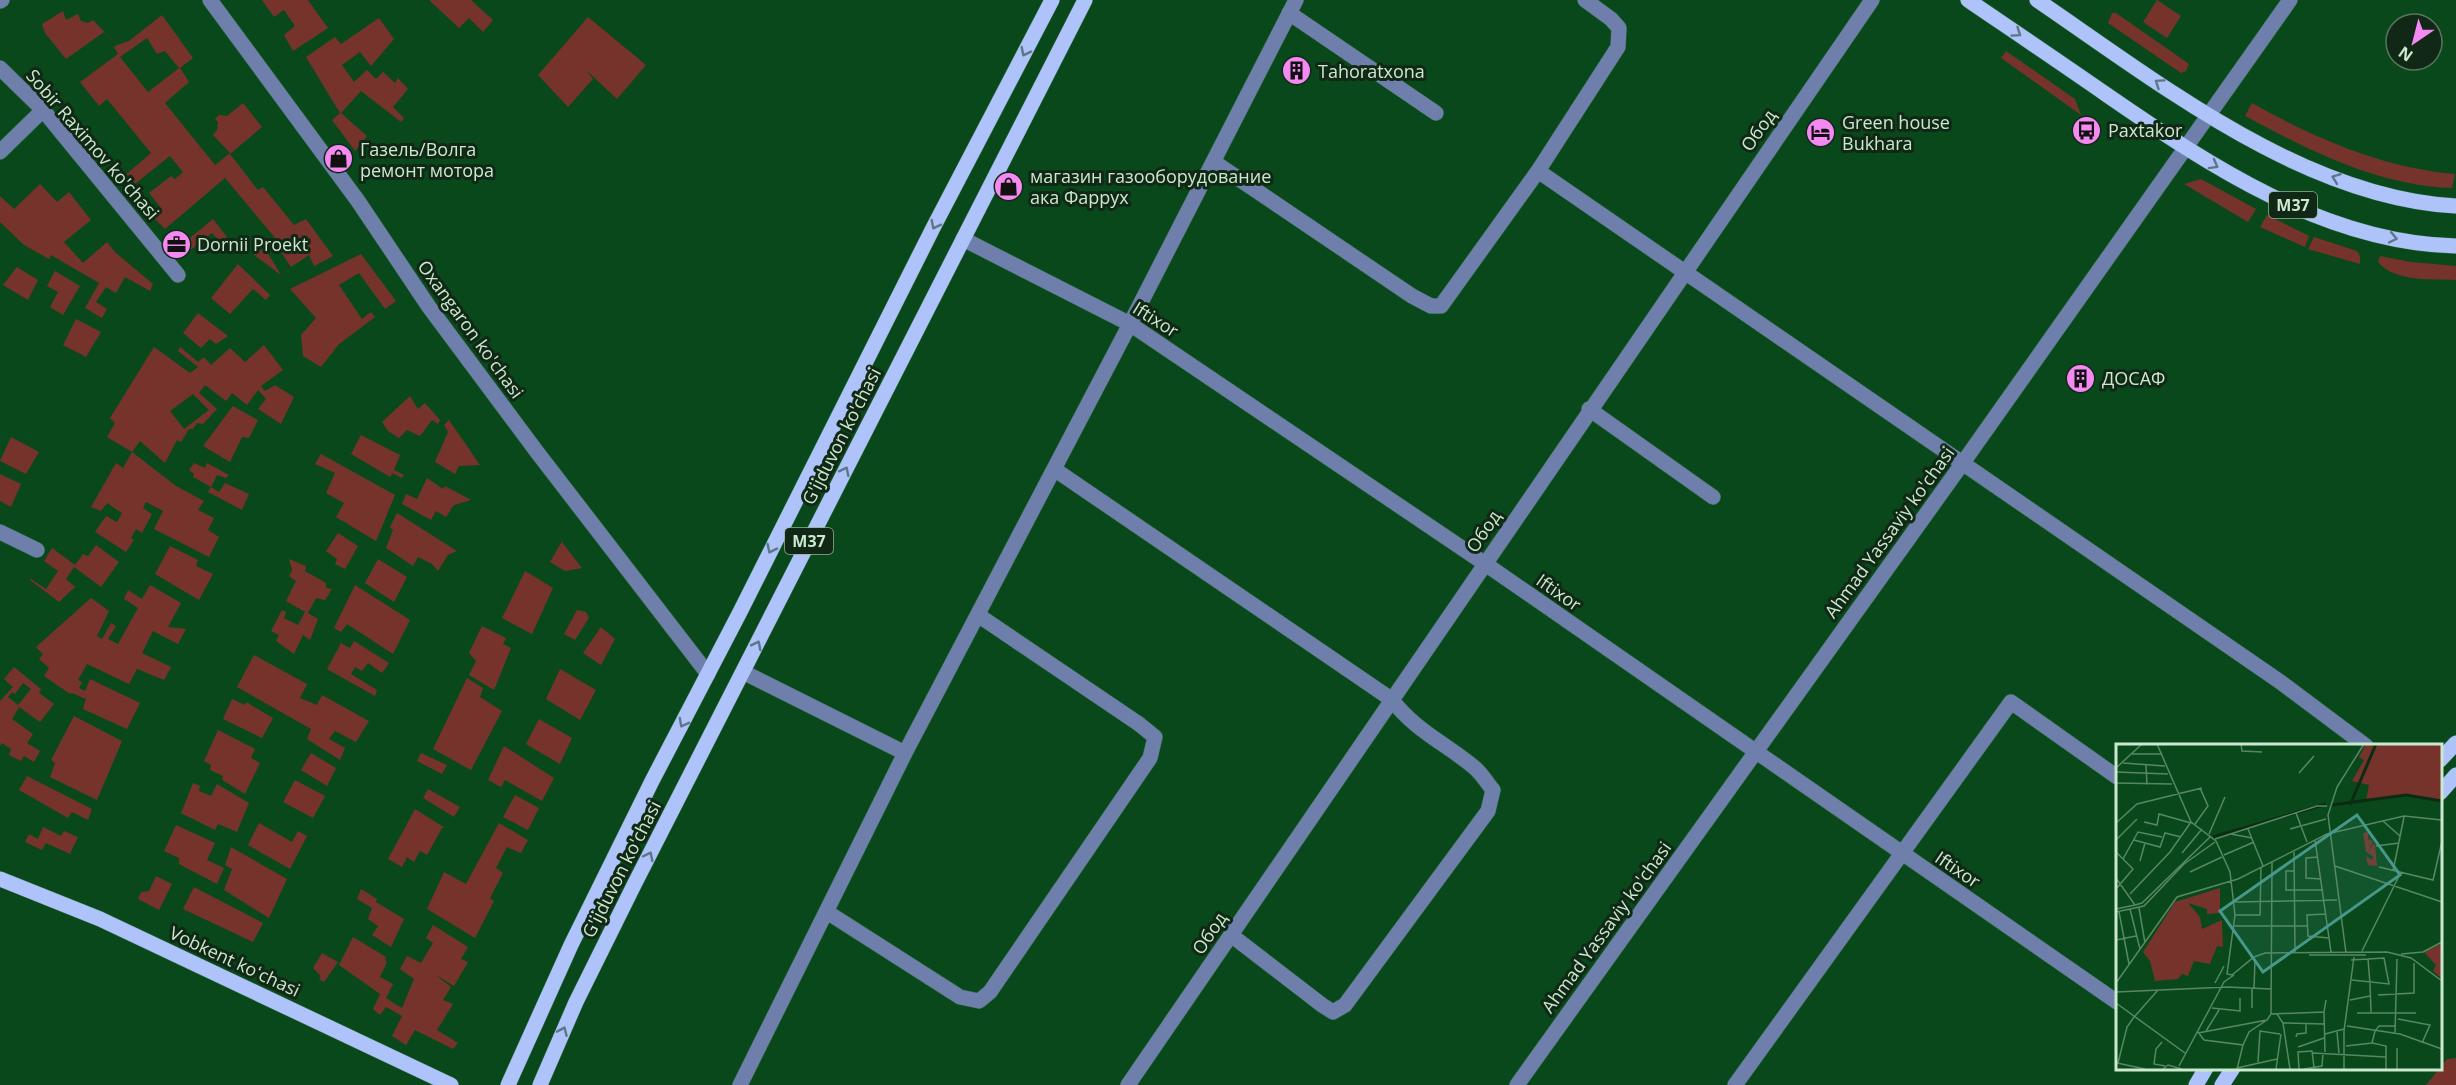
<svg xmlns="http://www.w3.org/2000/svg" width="2456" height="1085" viewBox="0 0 2456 1085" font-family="'Open Sans',sans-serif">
<rect width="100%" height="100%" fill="#09481b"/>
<path fill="#76332c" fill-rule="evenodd" d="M262,0H308L328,28L293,51L284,35L295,26L284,10L274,17Z
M429,0H471L493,20L483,32L469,18L459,28Z
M2157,0L2181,16L2167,38L2143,22Z
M63,11L66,20L78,14L81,21L88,23L93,20L117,45L129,41L162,15L193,58L180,68L189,82L165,103L215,165L230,153L213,135L217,130L218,122L215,119L219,115L227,116L243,103L262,127L230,154L258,190L263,187L294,225L306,219L333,256L314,266L309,255L291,267L281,252L291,245L287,240L267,252L281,275L254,255L276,239L225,178L165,229L153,217L162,209L149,193L171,176L175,179L183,172L170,156L131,187L123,177L151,153L107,99L99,106L80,82L118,54L114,47L117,45L104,32L66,59L45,33L42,24ZM147,38L157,54L165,51L179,68L148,92L120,57Z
M2112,13H2116L2189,64L2186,71L2181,73L2108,23Z
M588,17L646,65L617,99L586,70L593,79L568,107L538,75Z
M379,18L394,39L371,66L360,52L342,65L354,82L367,70L376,79L383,72L395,83L398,78L408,89L393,107L404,118L401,122L361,91L341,113L367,136L355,151L332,120L340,113L306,57L335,37L341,44Z
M2006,51L2075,99L2081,115L2001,58Z
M2252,103C2314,138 2383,168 2455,174L2452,188C2379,186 2308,150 2245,116Z
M2201,179L2256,209L2248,222L2184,184Z
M40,184L57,202L69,192L91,220L64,242L83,263L107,242L115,252L153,284L150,291L125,277L116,293L106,287L96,302L107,309L102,318L85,308L99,283L51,255L49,259L24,245L0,222V196L14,209Z
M2267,215L2309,236L2305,247L2260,227Z
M213,219L227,237L220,242L212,233L185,254L180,246Z
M2314,237L2357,251L2360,256V264L2308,249Z
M361,254L396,301L385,309L359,273L339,285L362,319L371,312L375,317L339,344L321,367L303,356L301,335L316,318L290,289Z
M2380,256L2411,262L2456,266V280C2432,279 2394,282 2378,262Z
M238,264L270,295L266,300L253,289L230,314L211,298Z
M17,267L38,280L28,300L3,285Z
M55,271L80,286L63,315L50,307L58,292L47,286Z
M198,313L228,336L216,344L210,339L201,348L183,333Z
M76,319L101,332L86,357L63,345Z
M166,335L198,362L204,357L211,365L230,348L245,362L264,345L283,370L261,386L265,391L275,385L294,397L281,424L258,409L266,399L258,390L247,405L232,393L226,401L205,385L199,393L217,409L203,424L197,423L193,429H189L181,442L177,440L165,463L140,441L132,452L176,486L204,501L198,510L214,518L208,530L219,537L209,557L154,529L163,511L146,502L143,508L152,514L142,533L136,529L131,538L134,540L126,552L95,532L106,516L117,522L122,513L107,503L101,511L91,507L116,463L123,468L132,452L107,437L115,423L110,418L154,347L190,373L198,367L178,351L180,347ZM193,394L209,410L184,429L170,411Z
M410,396L418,409L425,403L440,420L438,424L432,420L420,436L407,430L399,438L388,431L382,422Z
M233,406L258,420L249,438L242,437L230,462L203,446Z
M449,420L480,465L459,466L455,474L435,462L448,432L444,425Z
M361,435L400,455L394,470L404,475L402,478L392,473L390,477L351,454Z
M11,437L39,452L26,474L0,461Z
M321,454L395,495L376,541L336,517L344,503L326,493L335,473L315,464Z
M194,463L205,468L207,463L229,475L226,478L217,475L211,487L219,492L225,483L249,494L242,510L208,492L211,487L193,477L194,474L189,470Z
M0,474L21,484L11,507L0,501Z
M427,478L443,489L445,486L471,500L454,505L446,517L436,511L431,520L402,504L406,494L417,499Z
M397,513L457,551L448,555L438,571L432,564L418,557L413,566L386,548L393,530L390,527Z
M338,533L358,546L345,569L335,564L337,559L326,551Z
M562,541V542L582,568L565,571L550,562Z
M96,545L119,562L101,587L74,567L66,579L75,587L59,602L30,580L31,579L46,589L58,571L44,561L52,548L75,565L83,554L88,556Z
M170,546L198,560L196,566L213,574L199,600L155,574Z
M289,559L306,566L305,571L326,583V588L332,589L325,600L316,598L308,613L318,619L310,640L303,635L294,654L276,641L279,635L271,631L282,610L286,612L284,618L298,625L305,612L286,601L296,581L289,576L292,570Z
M378,559L407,577L394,602L365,583Z
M525,571L553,588L532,634L502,618Z
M150,585L181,603L168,627L186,629L178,644L153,631L142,653L171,667L164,680L137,669L129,684L87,664L78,680L82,682L79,688L85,691L90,679L140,703L127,729L83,709L86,699L72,693L70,694L44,676L49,668L39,659L43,654L36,647L91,598L109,611L97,636L102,639L111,623L116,626L108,639L118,644L138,608L124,599L128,590L142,599Z
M355,585L410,620L393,654L347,624L341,632L334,628Z
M577,610L586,612L589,618L575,640L564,634Z
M482,626L506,638L503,644L511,648L494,690L469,675L476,661L469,653Z
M601,627L615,639L601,665L583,653Z
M354,641L389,663L382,673L368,663L362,671L355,667L351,674L377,690L375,696L327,669L341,643L350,648Z
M254,655L307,684L300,698L317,705L322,695L369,721L356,742L335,731L329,739L345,748L340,760L307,739L311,729L237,687Z
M14,667L41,689L39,693L54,704L40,722L19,707L12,719L33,734L27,743L40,751L34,762L24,756L21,761L9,755L11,749L2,743L0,746V701L13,687L4,679ZM23,683L31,689L18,705L8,697L12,692L15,694Z
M560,669L596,690L580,720L546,699Z
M467,678L483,688L480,697L502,711L471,770L433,749Z
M232,699L245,705L246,702L273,718L262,738L223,719Z
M74,716L122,741L97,800L50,777L55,763L51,760Z
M539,719L572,738L560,764L526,744Z
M218,730L255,749L251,758L260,763L245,794L222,780L223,776L210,770L211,765L204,761Z
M504,746L554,778L542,801L505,780L501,787L488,780Z
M311,753L336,768L327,786L301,770Z
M421,753L447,765L442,774L417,761Z
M27,776L92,809L88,820L72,812L68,818L19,790Z
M295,780L325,796L313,818L283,802Z
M193,783L200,786L199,791L211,796L217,784L249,803L237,832L218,824L215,830L181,813Z
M428,789L460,807L454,817L423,798Z
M515,795L539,808L528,830L503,817Z
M415,809L445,828H442L427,855L420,851L414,862L407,857L402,867L388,859Z
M259,823L292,842L298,831L307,836L290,869L248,845Z
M499,823L528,840L521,853L507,847L496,868L503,873L490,898L494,901L475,938L427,909L444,872L466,884Z
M176,825L215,843L207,860L224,868L217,884L179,864V858L164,851Z
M43,827L61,836L64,831L78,837L70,854L46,843L42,850L25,842L29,834L38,839Z
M231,847L287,879L269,918L224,890L232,869L225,865Z
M156,876L172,884L159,910L138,899L141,892L149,891Z
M194,887L263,923L253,942L183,909Z
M361,889L377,899L376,902L404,919L391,947L372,935L378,926L368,919L372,908L357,899Z
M433,925L468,947L461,959L468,962L454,986L436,975L451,987L443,1000L453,1004L437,1030L458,1043L453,1049L415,1030L406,1045L392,1036L402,1016L386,1007L380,1015L373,1009L380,994L339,965L353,937L386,957L385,960L387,962L380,977L393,984L386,998L402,1008L414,979L400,969L407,956L421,963L433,943L426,938Z
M322,953L338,962L324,982L319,979L321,976L313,968Z
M2456,1058V1085H2426L2447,1059Z"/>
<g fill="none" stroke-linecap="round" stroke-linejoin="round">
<defs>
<path id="minor" d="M210,0L358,201L429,307L537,452L708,674
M0,1L2,0
M1289,13L1436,113
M0,68L43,110L178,275
M0,152L43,110
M1214,162L1412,296L1431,306H1441L1538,171L1618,47L1619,28L1611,19L1585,0
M1538,171L2279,681L2366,746
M963,239L1130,324L1484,563L2117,1002
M1589,409L1713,497
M1054,469L1391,699C1418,733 1444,742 1475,768C1482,774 1487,783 1493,790L1488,811L1345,1005L1333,1012L1322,1005L1231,935
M0,532L37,550
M743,672L905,753
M827,912L960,997L979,1001L990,992L1150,758L1155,737L1139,724L978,615
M740,1085L905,753L1130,324L1296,0
M1128,1085L1872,0
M1517,1085L1962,464L2290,0
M1735,1085L2011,702L2117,777"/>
<path id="major" d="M1968,0C2015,32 2061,63 2107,95C2210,166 2326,243 2456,246
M2037,0C2159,83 2304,198 2456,206
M2440,760L2456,743
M2440,793L2456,775
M0,879L100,919L451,1085
M508,1085L571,945L652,781L740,612L933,228L1052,0
M540,1085L576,1002L634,885L1085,0
M2196,1085L2206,1068
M2222,1085L2233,1068"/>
</defs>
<use href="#minor" stroke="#2c653b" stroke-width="16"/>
<use href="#major" stroke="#2c653b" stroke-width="16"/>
<use href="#minor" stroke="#6e7fac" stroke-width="15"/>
<use href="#major" stroke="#adc3fa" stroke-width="15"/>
</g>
<defs><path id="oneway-chevron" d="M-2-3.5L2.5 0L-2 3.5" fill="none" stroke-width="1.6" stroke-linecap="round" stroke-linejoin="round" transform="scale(1.5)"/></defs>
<g stroke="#5e7688">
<use href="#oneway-chevron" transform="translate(2017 33) rotate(34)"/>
<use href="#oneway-chevron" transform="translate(1025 52) rotate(117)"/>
<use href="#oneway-chevron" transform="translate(2159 83) rotate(-146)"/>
<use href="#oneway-chevron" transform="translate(2214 165) rotate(29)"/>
<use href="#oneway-chevron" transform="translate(2336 178) rotate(-159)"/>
<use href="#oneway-chevron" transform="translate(935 225) rotate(117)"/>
<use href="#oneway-chevron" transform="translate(2393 238) rotate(12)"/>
<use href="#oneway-chevron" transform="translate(845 471) rotate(-63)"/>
<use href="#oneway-chevron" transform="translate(771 549) rotate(116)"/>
<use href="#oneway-chevron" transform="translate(757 645) rotate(-63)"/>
<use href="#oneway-chevron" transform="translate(683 723) rotate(118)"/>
<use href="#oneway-chevron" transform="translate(649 856) rotate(-63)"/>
<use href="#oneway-chevron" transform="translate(563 1031) rotate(-66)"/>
</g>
<defs>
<symbol id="building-disc" viewBox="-11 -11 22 22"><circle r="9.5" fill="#f389f1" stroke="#102815"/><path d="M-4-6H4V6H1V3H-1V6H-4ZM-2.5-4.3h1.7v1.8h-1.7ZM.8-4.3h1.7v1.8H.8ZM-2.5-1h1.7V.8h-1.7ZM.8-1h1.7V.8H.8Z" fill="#111"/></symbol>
<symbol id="bus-disc" viewBox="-11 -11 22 22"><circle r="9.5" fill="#f389f1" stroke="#102815"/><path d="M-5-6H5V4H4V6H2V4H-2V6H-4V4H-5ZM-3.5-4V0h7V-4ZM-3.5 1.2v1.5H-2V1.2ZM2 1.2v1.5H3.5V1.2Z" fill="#111"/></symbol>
<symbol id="hotel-disc" viewBox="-11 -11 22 22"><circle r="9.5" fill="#f389f1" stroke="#102815"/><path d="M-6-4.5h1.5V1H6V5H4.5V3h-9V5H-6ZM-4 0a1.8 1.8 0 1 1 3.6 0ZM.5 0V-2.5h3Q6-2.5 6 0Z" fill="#111"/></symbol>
<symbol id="shop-disc" viewBox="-11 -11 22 22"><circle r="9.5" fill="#f389f1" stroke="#102815"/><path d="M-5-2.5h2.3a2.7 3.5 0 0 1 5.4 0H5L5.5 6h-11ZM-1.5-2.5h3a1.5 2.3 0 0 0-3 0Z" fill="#111"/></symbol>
<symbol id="office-disc" viewBox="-11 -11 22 22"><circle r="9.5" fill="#f389f1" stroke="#102815"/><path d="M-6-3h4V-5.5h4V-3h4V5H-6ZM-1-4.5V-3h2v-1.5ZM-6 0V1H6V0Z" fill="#111"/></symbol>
</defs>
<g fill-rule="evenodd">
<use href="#building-disc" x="1280" y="54" width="33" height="33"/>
<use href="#bus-disc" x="2070" y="114" width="33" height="33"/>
<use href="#hotel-disc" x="1804" y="116" width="33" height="33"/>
<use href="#shop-disc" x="322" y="142" width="33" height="33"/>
<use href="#shop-disc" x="992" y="170" width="33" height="33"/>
<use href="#office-disc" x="160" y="228" width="33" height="33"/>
<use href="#building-disc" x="2064" y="362" width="33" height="33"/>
</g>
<g text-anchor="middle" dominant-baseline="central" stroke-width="6" stroke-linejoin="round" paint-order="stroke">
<g fill="#102815" stroke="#93af96" stroke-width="1.5">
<rect x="2269" y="192" width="48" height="26" rx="4.5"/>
<rect x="785" y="528" width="48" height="26" rx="4.5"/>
</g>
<g font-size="16" font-weight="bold" fill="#cbe9ce">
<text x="2293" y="205">M37</text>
<text x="809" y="541">M37</text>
</g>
<g font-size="18" fill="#cbe9ce" stroke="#102815" text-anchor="start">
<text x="1318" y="71">Tahoratxona</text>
<text x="1842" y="122">Green house<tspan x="1842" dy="21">Bukhara</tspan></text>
<text x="2108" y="130">Paxtakor</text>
<text x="360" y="149">Газель/Волга<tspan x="360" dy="21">ремонт мотора</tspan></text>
<text x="1030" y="176">магазин газооборудование<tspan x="1030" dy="21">ака Фаррух</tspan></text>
<text x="197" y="244">Dornii Proekt</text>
<text x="2102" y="378">ДОСАФ</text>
</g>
<g font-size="18" fill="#cbe9ce" stroke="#102815">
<text transform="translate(1758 130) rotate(-55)">Обод</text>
<text transform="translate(93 144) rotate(49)">Sobir Raximov ko'chasi</text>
<text transform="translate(1156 319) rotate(32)">Iftixor</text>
<text transform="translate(471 329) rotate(54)">Oxangaron ko'chasi</text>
<text transform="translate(841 436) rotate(-63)">G'ijduvon ko'chasi</text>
<text transform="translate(1483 531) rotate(-56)">Обод</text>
<text transform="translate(1889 532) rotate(-54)">Ahmad Yassaviy ko'chasi</text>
<text transform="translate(1559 592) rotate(35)">Iftixor</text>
<text transform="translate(621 869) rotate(-63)">G'ijduvon ko'chasi</text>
<text transform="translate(1958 869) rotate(34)">Iftixor</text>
<text transform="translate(1606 927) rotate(-54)">Ahmad Yassaviy ko'chasi</text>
<text transform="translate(1209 933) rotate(-56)">Обод</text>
<text transform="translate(235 961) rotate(25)">Vobkent koʻchasi</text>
</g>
</g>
<g transform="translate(2116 744)">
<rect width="326" height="326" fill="#09481b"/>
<path d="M250,0H325V56L290,50L250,57L253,41L236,37L248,16L243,13ZM252,88V95L257,97L253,108L257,100H259L261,122L252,121L250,112L256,116L257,112L250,108L247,89ZM104,144V169L91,170V165L72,159L84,173L86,185L106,176L107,203L101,202L94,220L78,217L72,232L66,230L62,235L39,237L34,217L27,208L59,158ZM325,200V234L317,227L320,221L308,208Z" fill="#76332c"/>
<path fill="none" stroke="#0b2c12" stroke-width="3" d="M215,61L290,51L326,57M234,61L260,0M97,93L210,60"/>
<path fill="none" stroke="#578863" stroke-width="1.5" d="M41,0L75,78L100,97L114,128L119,171L111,230L116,231L138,213L149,209L271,208L295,214L326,237M125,0L126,7L146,8M16,10H45M7,19L49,22M30,21L31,41M0,24L26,0M0,28L52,30M183,29L198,12M0,39L56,40M180,69L191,98M267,77L284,92M28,78L41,81L43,70L75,79M0,79L21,60L86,44M79,80L92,62L84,44M132,85L147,122M174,85L210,75M93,90L109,53M115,90L136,94M99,95L201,62H211M0,96L21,75M18,96L44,103L49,89L65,93M199,96L215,208M260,102L283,99M178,106L179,208M0,108L17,125L0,145M66,109L86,85M108,111L138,98M202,113L190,114V134L205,135M7,115L22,88L46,93M24,117L29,99M219,122L326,158M263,123L317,136L326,97M178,127H170V146H207M277,127L288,73M74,128L106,113M0,134L19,161L0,165M14,150L54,108L75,78M119,158L221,156M19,161L26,159L95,92M23,164L29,199M14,165L24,205M0,168L28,162L68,120L99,98M3,168L13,220M210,170L191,171L192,192L213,194M119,171H144L145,124M118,182H191M0,196L20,192M246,207L285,128M230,209L212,71L221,43L248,0M285,210L307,208L326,198M193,211H250M235,216L252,215L254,240M236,236L273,240L268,214L252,215M0,239L61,153L122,135L211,90L288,72L326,76M99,239L108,222M254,240L255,268M111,243L155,245M138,244L139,216M0,248L111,243M262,251L298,249V219M234,256L254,252M0,259L69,309M96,264L124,267V254M136,264V244M208,268L209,308M241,269H300M155,270L156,118M155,270L208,268L210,256M161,270L167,279L174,325M19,272L42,246M282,275L314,281L306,299M167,279L208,280M231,282L284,290L326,305M90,287L103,266M82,288L88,296L127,301L121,325M221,288L223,309M82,289L151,276L155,270M209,290L228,285M279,290L281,215M180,293L181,290L190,289V280M46,298L40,305L38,320L49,322M127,301L133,288L151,276M230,302L256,299M182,303L208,294M197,309L270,313M142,318L144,287L164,290M1,319L29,325M2,319L11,283L18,273M63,322L108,238L118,231M121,324L161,315M47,325L52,321L66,325M160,325L165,290M183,325L182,308L196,307L198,323M188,325L206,322L207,309M228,325V287L238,213M270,325V302L256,299L259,287L263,282H280M281,325V304"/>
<path fill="#47988b" fill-opacity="0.15" stroke="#47988b" stroke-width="3" d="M241,71L284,131L147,228L104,167Z"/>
<rect width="326" height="326" fill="none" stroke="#cbe9ce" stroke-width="3"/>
</g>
<g transform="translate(2414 42) rotate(215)"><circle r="28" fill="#102815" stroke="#5b755f" stroke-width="1.5"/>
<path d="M0-4.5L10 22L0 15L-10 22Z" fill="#f389f1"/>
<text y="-9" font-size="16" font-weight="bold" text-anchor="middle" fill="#cbe9ce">N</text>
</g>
</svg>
